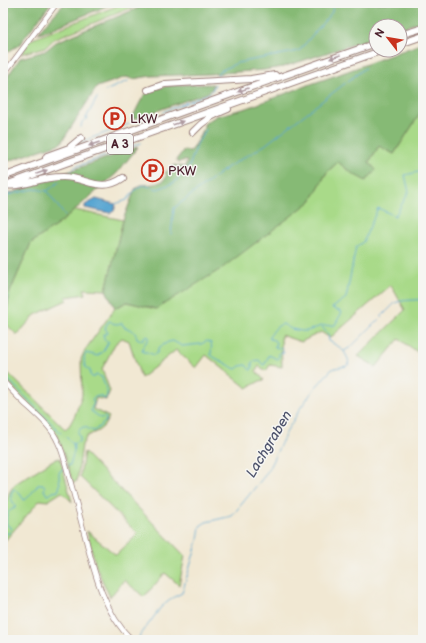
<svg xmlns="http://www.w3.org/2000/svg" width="426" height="643" viewBox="0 0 426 643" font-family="'Balsamiq Sans',sans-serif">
<rect width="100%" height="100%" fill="#f6f6f2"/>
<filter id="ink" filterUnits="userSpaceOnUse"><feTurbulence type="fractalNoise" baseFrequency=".025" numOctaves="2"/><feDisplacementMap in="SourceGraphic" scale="8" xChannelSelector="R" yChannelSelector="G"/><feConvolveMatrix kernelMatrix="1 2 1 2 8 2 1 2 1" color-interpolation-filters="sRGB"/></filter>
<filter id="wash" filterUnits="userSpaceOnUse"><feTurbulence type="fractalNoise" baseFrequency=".012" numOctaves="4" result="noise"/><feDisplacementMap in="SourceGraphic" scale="16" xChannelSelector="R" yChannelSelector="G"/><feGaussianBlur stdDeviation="0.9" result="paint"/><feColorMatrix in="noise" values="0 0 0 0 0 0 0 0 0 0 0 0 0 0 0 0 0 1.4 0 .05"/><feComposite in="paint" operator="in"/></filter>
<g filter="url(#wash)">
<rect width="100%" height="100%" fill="#f1e8d3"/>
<path fill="#a9da89" stroke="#7a7c5a" d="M124,3H143L54,39L46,47L21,54L30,40Z
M423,109V356L399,339L376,367L358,356L405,310L391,285L330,338L321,332L301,342L281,335L282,367L270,365L266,371L259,366L256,371L264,380L260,381L247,388L206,355L196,368L176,350L141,378L129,341L122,338L115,344L102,369L110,391L106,400L96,398L93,409L109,417L104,426L98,431L87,436L82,445L77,481L73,483L59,439L50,425L16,391L3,376V368L65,429L69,426L75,415L82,395L81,359L85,350L115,308L127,302L156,309L311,201L327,172L338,162L353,174L369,162L379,146L394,154Z
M75,210L123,220L106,290L84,289L86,294L66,297L67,300L35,315L17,335L5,323L10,292L31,243L60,223Z
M84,452L185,556L179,585L165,573L144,597L124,580L110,597L96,567L87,531L116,555L138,534L80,477Z
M60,458L72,502L62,492L48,501L40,500L3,543V524L5,520L3,509C6,505 6,501 8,496C9,492 12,488 15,484L53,460Z"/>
<path fill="#86ba75" stroke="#686c50" d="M3,3H51L19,45L6,53L3,54Z
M65,3H114L49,30L38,33L47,22Z
M150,3H423V20L400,29V26H376V37L283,67L264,70L210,74L151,76L133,79L126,77L97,87L61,143L3,163V83L20,58L45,51L56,42Z
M423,43V109L394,154L379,146L369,162L376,170L366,181L353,174L338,162L327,172L311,201L221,269L156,309L127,302L115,308L106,290L123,220L135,189L141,185L155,184L163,181L167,175L165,173L174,165L185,167L187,161H181L178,163L176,160L184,150L189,151L192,150L204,128V124L216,116L247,108L308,85L337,75Z
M213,84C213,88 210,91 207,93L131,120C136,112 140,99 147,93C160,83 196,85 213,84Z
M138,147L117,173L60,223L31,243L10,292L5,323H3V196L84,166Z"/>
<path fill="#59a6d2" stroke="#52627e" d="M96,199L115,204L116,205L114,211L110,213L85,208V205Z"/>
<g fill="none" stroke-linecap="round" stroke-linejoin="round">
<path stroke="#59a6d2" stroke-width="1" d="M218,76V72L237,63L299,51L332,12L333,3
M105,91L128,81
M163,112L208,94L212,91L215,84
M85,120L97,98
M138,120L154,114
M81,127L82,122L88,118
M81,142L129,124
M70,172L75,167L141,143
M47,191L65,216
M3,196L34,189L47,191L59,182
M115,204L127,200L136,189L143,185L158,189L175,182L189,167L197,144L207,128
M171,234L174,208L228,167L265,145L365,68
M3,312L9,296
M322,327L328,334L329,341L341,348L343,351
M3,374L61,433
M65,436L73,444
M68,466L70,465L74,451L73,444L80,441V438L78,434L79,430L83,427C88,427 90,431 94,431L105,422L106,419L105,417L101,418L91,411V409L94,403L92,400C94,397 97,396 101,396L102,398L105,399C111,391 103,385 102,377L96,375L95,377H92L90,375V370L86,368C84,363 83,358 86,353L98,356L100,353H102L108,343V341H105L103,334H107L108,333L105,328L108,322L110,321C114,325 117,324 122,323L124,327C131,329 135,330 137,338L141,340H143L144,337L146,336L149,337C148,342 143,344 142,349L143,352H147L154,355L158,352V348L168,342L173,341L182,346L201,344L207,341L211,343C212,347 211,351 211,355C216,359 222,361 227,364C231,366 232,368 236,369L240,366L246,365L250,370L252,369V363L254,361L259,360L263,365L265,364L269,355L277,359L279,357V353L280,352L283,353H284L281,348H278L275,347V346L276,343L274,340L270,339L269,337C274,331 275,326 283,324L291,329L302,331H307L321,326L335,325L342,312L332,308L346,298L356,247L363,242L378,208L395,216L409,192L405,175L423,171
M3,534L9,533L11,530L10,527L7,525C5,514 7,513 15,507V505L11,499V494L13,490L14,489L20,494L24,500C31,497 33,489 39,484H43L45,487L44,490L47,495H49L53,492L58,491C61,486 59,480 59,474L60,471L64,468
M137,640L161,607L174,597L182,593L198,540L200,526L206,522L232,516L266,474L286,433L301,407L315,388L331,370L335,368L347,366L349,364L348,359L344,351L351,347L395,303C404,299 414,301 423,299"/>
</g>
</g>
<g filter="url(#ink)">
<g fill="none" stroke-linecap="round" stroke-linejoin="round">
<defs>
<path id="tertiary" d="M3,75L57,3
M3,381C10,389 17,396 24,403C37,415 51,426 58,442C64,454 66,467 70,480C75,498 80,517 85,536C94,572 104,613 132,640"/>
<path id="motorway" d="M400,35L423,28
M400,44L423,36
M148,90L165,84L251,79L275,75L276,76
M193,132C204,120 213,115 228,109
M46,158L47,156L69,148L81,138
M3,177L43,162L240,91L376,43
M7,185C17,187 23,184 32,182C42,179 52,177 63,177C86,177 100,194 123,178
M3,186L63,164L383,50"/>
</defs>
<use href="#tertiary" stroke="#9e847f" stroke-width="6"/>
<use href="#motorway" stroke="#9e847f" stroke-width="8"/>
<use href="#tertiary" stroke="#fff" stroke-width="4.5"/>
<use href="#motorway" stroke="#fff" stroke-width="6"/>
</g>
<defs><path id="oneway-solid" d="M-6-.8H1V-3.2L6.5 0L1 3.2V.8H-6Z"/></defs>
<g fill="#ae9aa0">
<use href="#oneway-solid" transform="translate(335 57) rotate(160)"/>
<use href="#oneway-solid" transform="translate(243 90) rotate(160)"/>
<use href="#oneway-solid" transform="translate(178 123) rotate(-20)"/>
<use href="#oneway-solid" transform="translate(94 144) rotate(160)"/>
<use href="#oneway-solid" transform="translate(42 172) rotate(-20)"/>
</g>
</g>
<defs>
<symbol id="parking-ring" viewBox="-11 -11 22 22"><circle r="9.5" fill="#f6f6f2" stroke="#c8321e" stroke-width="1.5"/><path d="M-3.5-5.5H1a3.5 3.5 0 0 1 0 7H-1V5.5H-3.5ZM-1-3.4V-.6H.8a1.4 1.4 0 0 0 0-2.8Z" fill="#c8321e"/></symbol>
</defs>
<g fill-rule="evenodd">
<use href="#parking-ring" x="102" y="106" width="25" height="25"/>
<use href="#parking-ring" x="140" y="158" width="25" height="25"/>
</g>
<g text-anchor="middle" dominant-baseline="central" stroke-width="3" stroke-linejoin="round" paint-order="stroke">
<rect fill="#f6f6f2" stroke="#7e6067" stroke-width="1" x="107" y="134" width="26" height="20" rx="3"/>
<g font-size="12" font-weight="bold" fill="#4a1f2b">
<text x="120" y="144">A 3</text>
</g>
<g font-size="13" fill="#4a1f2b" stroke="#f6f6f2" text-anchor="start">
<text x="130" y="119">LKW</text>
<text x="168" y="171">PKW</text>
</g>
<g font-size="14" font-style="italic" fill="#50556e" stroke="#f6f6f2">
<text transform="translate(269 444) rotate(-59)">Lachgraben</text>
</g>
</g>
<rect width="426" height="643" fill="none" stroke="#f6f6f2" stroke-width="16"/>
<g transform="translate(388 38) rotate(301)"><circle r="19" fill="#f6f6f2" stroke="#b1a0a2"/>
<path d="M0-3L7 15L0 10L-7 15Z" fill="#c8321e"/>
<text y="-6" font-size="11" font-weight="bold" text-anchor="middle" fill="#4a1f2b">N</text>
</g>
</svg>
